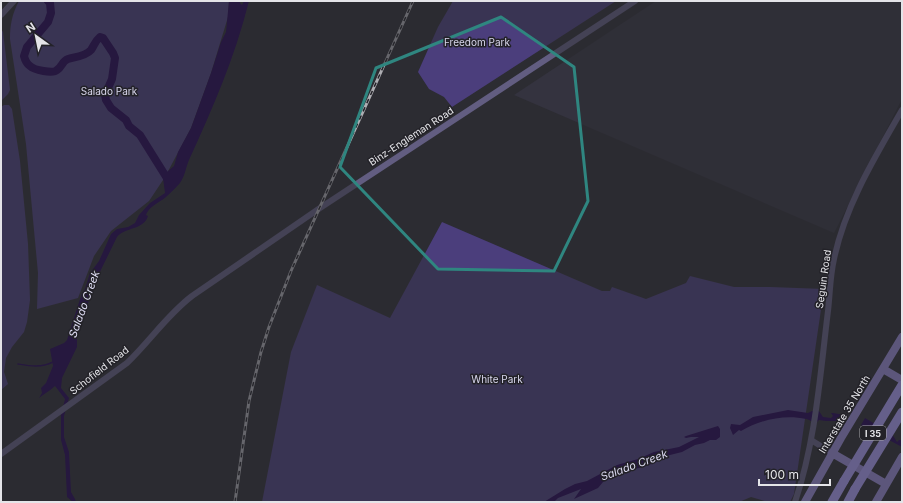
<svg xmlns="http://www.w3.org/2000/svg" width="903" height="503" viewBox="0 0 903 503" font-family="Inter,sans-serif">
<rect width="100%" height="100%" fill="#2c2c32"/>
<path fill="#34333f" d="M656,1H902V99L834,233L514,95Z"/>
<path fill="#4b3e7c" d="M19,1H229L228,17L211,73L191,128L165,177L149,201L111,231L94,256L78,298L37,309L38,273L26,144L10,39C10,25 12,14 19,1Z
M453,1H616L452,107L444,97L429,89L418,72L438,27Z
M1,29L3,32L10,90L8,94L1,101Z
M4,105H9L12,109L20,161L28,244L30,300L27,322L24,332L12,347L6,358L4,372L8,384L1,390V107Z
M442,222L602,291H610L612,287L646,299L686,283L690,276L734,287H770L824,289L794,494L790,502H768L751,497L739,502H262L291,352L317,285L390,318Z"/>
<path fill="#200050" d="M229,1H240V3L242,5L244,1H249C235,57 213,108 189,160C186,167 185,176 180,183C176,188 171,192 166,197C159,203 149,206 146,215L148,216C144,230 125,227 117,237L95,282L83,318L80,321V329L77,336V347L62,378L61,388L69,398L64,416V437L69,452L71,492L75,499L76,502H73L67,497L65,455L61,440V415L65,399L55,386C50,391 45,393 39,398L42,393L41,388L46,383L53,366L50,349L64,343L67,340L82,293L85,289L90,273L99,261L111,234L117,229L128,227L135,223L139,215L150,203L165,193L163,178L168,171L174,166L178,152L191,128L211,73L221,42L226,32Z
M788,410L808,413L812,411H819L823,417L831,418L833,416L831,413H833L845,415L847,417L843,421H826L819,420L817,422C809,422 812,420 806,419C784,414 760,420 741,431L739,430L733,435L730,428L731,424L740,425L753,417Z
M865,418L892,434L897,442L899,440H902V447L861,425Z
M718,426L720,429V437L716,440H710L704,443L695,445L682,452L666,456L654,463L643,467L622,472L603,482L598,488L574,499L581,489L558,498L554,502H544L565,489L575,484L587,481L617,465L638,459L654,452L679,447L699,437H691L686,438L684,437L686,436Z"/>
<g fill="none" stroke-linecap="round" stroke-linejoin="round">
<path stroke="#200050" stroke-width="1.5" d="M18,364C30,366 41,368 53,362"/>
<path stroke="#200050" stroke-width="8" d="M48,1L50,3L51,13L48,22L27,47L24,56C25,60 27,64 30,66C34,70 53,74 57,70C62,67 62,61 68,59C75,57 86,56 91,50C94,46 95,41 100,37L103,38L113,53L115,58L112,79L105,95L106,100L111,108L126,120L129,126L140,135L170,183"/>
<path stroke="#625d81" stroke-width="6" d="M1,15L14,1
M811,440L832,453
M1,454L127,363C150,341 167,315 192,296L320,208L635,1
M795,502C816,440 820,375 828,311C830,294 830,276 834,259C845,206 875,157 902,110"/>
<path stroke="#978bd5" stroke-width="8" d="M883,369L902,380
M832,453L886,484
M805,502L841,438L902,337
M876,502L902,457"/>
<path stroke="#ac9df6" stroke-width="9" d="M832,502L844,481
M848,502L855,489"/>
<defs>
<path id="rail" d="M235,502L249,401L261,352L269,327L291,271L413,1"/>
</defs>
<use href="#rail" stroke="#aeaeb3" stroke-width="3"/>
<use href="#rail" stroke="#232228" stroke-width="1.5" stroke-dasharray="4.5" stroke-linecap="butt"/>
<path stroke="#ac9df6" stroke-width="9" d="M844,481L902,385
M855,489L902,412"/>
</g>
<path d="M0 0H903V503H0ZM501,17L574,67L588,201L554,271L438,269L340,167L376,68Z" fill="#2c2c32" fill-opacity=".55" fill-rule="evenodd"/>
<path fill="none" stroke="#2f8680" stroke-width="3" stroke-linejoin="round" d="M501,17L574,67L588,201L554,271L438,269L340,167L376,68Z"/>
<g text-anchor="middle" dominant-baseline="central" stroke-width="3" stroke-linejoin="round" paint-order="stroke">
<rect fill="#232228" stroke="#aaaaae" stroke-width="1" x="860" y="426" width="26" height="14" rx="3"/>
<g font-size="9" font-weight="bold" fill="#e4e4e8">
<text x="873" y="433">I 35</text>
</g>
<g font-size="10" fill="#d8d6ec" stroke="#232228">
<text x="477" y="42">Freedom Park</text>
<text x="109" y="91">Salado Park</text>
<text x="497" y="379">White Park</text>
</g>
<g font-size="10" fill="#e4e4e8" stroke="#232228">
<text transform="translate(411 136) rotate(-33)">Binz-Engleman Road</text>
<text transform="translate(823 279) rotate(-82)">Seguin Road</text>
<text transform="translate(99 370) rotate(-38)">Schofield Road</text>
<text transform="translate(844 414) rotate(-59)">Interstate 35 North</text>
</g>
<g font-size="11" font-style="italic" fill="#dddbf2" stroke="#232228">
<text transform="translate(84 304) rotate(-70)">Salado Creek</text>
<text transform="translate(634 465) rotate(-20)">Salado Creek</text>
</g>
</g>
<rect width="903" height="503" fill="none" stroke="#e4e4e8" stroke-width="4"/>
<g transform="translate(36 36) rotate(327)" stroke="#232228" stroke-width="3" paint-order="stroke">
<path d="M0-3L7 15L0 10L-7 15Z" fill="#e4e4e8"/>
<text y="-6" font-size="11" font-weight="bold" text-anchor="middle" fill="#e4e4e8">N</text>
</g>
<path d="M759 479v6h71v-6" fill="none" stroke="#e4e4e8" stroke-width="2"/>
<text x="765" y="479" font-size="12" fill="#e4e4e8" stroke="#232228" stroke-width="3" paint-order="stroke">100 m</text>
</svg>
